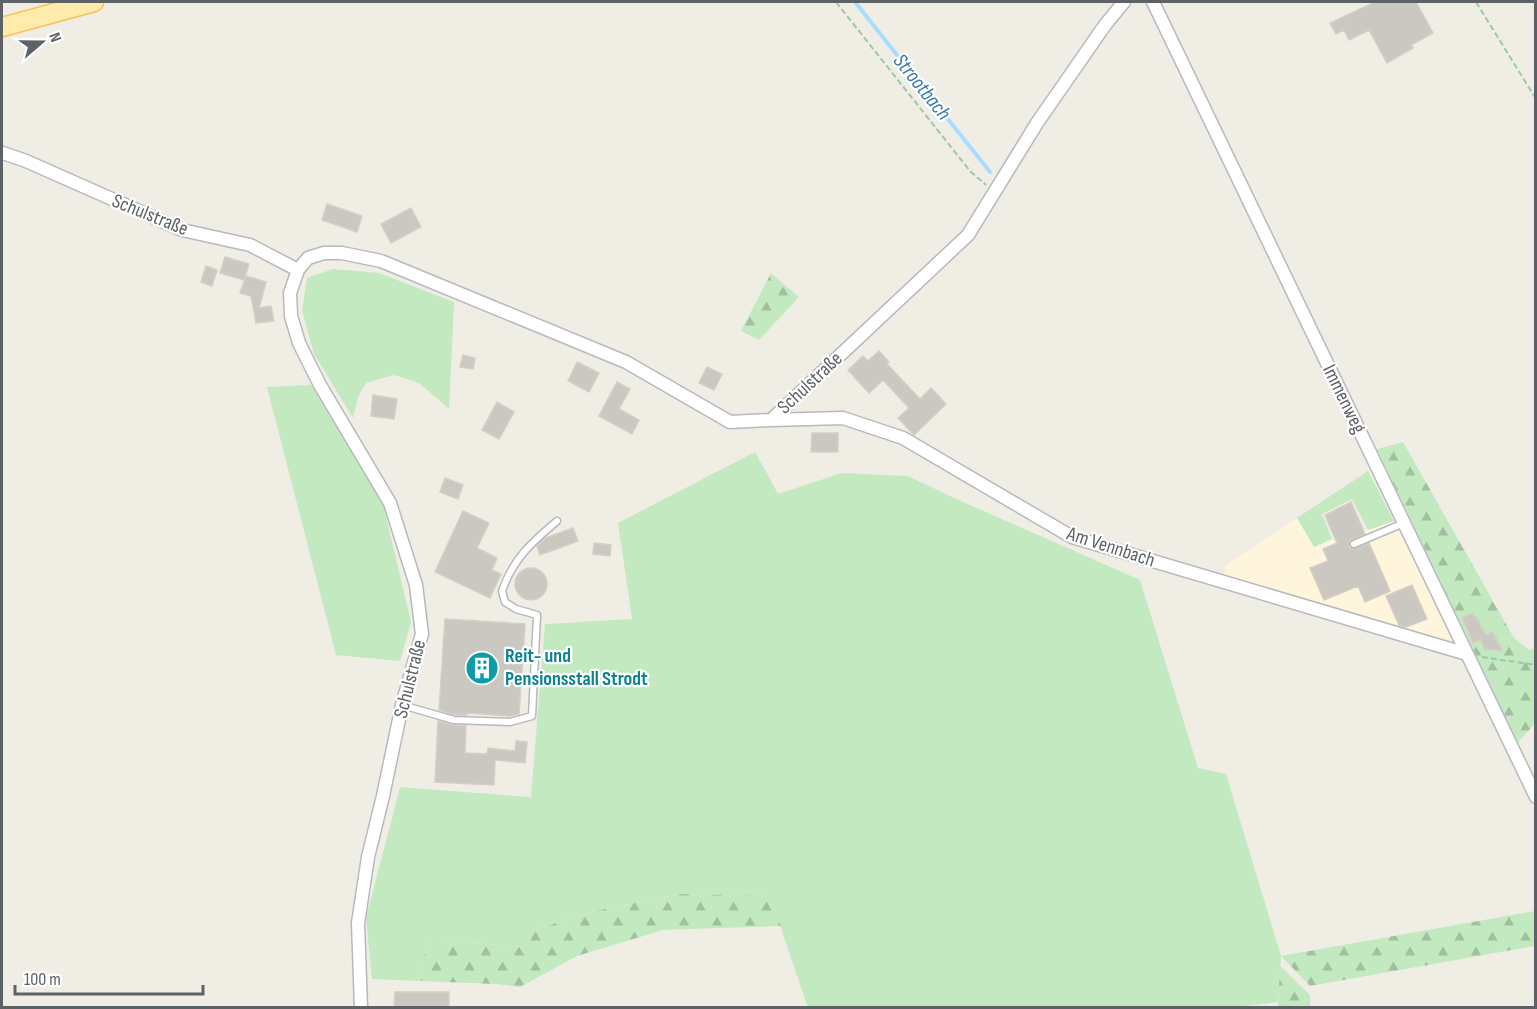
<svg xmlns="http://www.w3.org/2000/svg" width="1537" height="1009" viewBox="0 0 1537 1009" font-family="'Sofia Sans Condensed',sans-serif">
<defs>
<pattern id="forest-firs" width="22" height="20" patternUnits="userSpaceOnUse" patternTransform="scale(1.5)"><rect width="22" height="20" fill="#c3e9c1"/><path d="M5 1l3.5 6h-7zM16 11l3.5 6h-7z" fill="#a2c0a1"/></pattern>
</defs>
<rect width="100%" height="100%" fill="#f0ede5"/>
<path fill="#fff5dc" d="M1297,518L1315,547L1332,539L1337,543L1364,531L1394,521L1459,647L1224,576L1226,565Z"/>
<path fill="#c3e9c1" d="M333,269L379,273L454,302L449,409L419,383L394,375L366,383L358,397L353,418L314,354L302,311L307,278Z
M311,385L383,504L411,622L400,661L336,655L267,387Z
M755,452L778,494L842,473L908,476L952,497L1140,580L1198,768L1226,774L1281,956L1278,1002L1229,1008H808L770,896L681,894L595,911L531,931L527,947L425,940L421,981L372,979L366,918L400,787L531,797L545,624L632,619L618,523Z
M1368,471L1394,521L1368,530L1352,499L1322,514L1332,539L1314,547L1297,518Z"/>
<path fill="url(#forest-firs)" d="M771,273L799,297L759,340L741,331Z
M1403,442L1514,638L1529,650L1535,648V723L1518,743L1377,449Z
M681,894L771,896L781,926L663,930L577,956L520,987L496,984L421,981L425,940L527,947L531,931L595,911Z
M1535,911V946L1310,986L1281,956Z
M1280,966L1310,995V1007H1278Z"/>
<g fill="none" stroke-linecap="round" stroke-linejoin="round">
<path stroke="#a7deff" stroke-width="4" d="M855,2L990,172"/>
</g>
<path fill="#cbc8c2" stroke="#d5cfc3" stroke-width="1.5" d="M1375,2H1416L1433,33L1411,45L1413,48L1387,63L1369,30L1349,40L1344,30L1336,34L1330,23Z
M327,204L362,216L357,232L322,220Z
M411,208L421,227L391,243L381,224Z
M225,257L249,264L244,280L220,273Z
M206,266L217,270L212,286L201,282Z
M246,276L266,282L259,308L271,306L274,321L256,323L251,296L240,293Z
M879,351L889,362L887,364L920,399L931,388L946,404L914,435L898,418L909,408L883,380L869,393L848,370L863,356L868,361Z
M463,355L475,358L473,369L460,367Z
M577,362L599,373L589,392L568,381Z
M707,367L722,374L714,390L699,383Z
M617,382L630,389L619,409L639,420L632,434L599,416Z
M373,395L397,399L394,419L371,416Z
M497,402L514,412L499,439L482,430Z
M812,433H838V452H811Z
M445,478L463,485L458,499L440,492Z
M1351,502L1365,534L1350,540L1349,547L1355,549L1369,543L1390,591L1365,602L1358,586L1324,600L1310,568L1328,561L1323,549L1337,543L1325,515Z
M463,511L489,523L477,548L497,558L492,570L501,574L490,598L435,572Z
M573,528L578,541L540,555L537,546L546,538Z
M594,543L611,545L610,556L593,554Z
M515 584a16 16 0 1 1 32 0a16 16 0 1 1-32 0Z
M1412,585L1427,619L1406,627L1399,625L1386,596Z
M1473,613L1486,635L1492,632L1503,651L1485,649L1480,639L1473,643L1462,618Z
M445,619L525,624L519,714L510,716L467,713V715H455L439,710Z
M438,721L453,725L466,726L465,753L487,754L488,748L515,751L516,741L527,742L525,763L495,760L494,785L435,782Z
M395,992H449V1008H394Z"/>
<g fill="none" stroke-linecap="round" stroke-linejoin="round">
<defs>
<path id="service" d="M1354,544L1404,523
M402,705L454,720L510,722L532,716L537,615L516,609L505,602L502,591C513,559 531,543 557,521"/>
<path id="minor" d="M1153,2L1536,797
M3,153L26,161L182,230L250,245L298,270
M771,420L843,418L903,438L1072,537L1467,654
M361,1008L358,923L368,857L383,796L402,705L422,634L416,585L390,503L320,385L299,343L291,316L290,293L298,270L308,258L324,253H342L381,261L626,362L730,422L771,420L968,235L1037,123L1105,25L1124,2"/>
<path id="primary" d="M2,27L94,2"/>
</defs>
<use href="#service" stroke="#b6b9bd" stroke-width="9"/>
<use href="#minor" stroke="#b6b9bd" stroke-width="15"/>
<use href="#primary" stroke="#f9c156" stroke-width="21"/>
<path stroke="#99caa4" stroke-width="2" stroke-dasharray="6 3" stroke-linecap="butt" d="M836,2L970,171L986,185
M1476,2L1536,99
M1482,657L1536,665"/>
<use href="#service" stroke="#fff" stroke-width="6"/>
<use href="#minor" stroke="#fff" stroke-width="12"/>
<use href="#primary" stroke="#ffecac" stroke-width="18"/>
</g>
<defs>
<symbol id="building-disc" viewBox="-11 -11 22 22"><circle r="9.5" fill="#0f9aa8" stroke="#fff"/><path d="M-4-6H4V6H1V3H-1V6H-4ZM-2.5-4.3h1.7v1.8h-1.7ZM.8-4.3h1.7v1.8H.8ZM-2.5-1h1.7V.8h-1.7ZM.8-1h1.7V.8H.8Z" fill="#fff"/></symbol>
</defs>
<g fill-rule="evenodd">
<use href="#building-disc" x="463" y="649" width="38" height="38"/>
</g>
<g text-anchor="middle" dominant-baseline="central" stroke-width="4.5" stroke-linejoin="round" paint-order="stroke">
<g font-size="20" fill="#5d6267" stroke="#fff">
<text transform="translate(150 215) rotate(22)">Schulstraße</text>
<text transform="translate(810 383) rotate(-43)">Schulstraße</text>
<text transform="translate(1344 399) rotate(64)">Immenweg</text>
<text transform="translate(1111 547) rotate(18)">Am Vennbach</text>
<text transform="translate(410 679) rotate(-76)">Schulstraße</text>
</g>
<g font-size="20" font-weight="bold" fill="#0d838f" stroke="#fff" text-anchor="start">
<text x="505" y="656">Reit- und<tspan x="505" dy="23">Pensionsstall Strodt</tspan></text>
</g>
<g font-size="21" font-style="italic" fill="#3a7aae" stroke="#fff">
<text transform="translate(922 87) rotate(51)">Strootbach</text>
</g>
</g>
<rect width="1537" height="1009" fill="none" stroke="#5d6267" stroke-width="6"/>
<g transform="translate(42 42) rotate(70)" stroke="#ffffff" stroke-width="4.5" paint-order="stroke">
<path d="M0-4.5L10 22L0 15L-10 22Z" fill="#5d6267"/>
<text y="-9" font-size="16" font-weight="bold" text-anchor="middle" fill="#5d6267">N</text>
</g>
<path d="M15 985v9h188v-9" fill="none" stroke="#5d6267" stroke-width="3"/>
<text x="24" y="985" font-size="18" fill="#5d6267" stroke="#ffffff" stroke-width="4.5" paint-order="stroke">100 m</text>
</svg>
